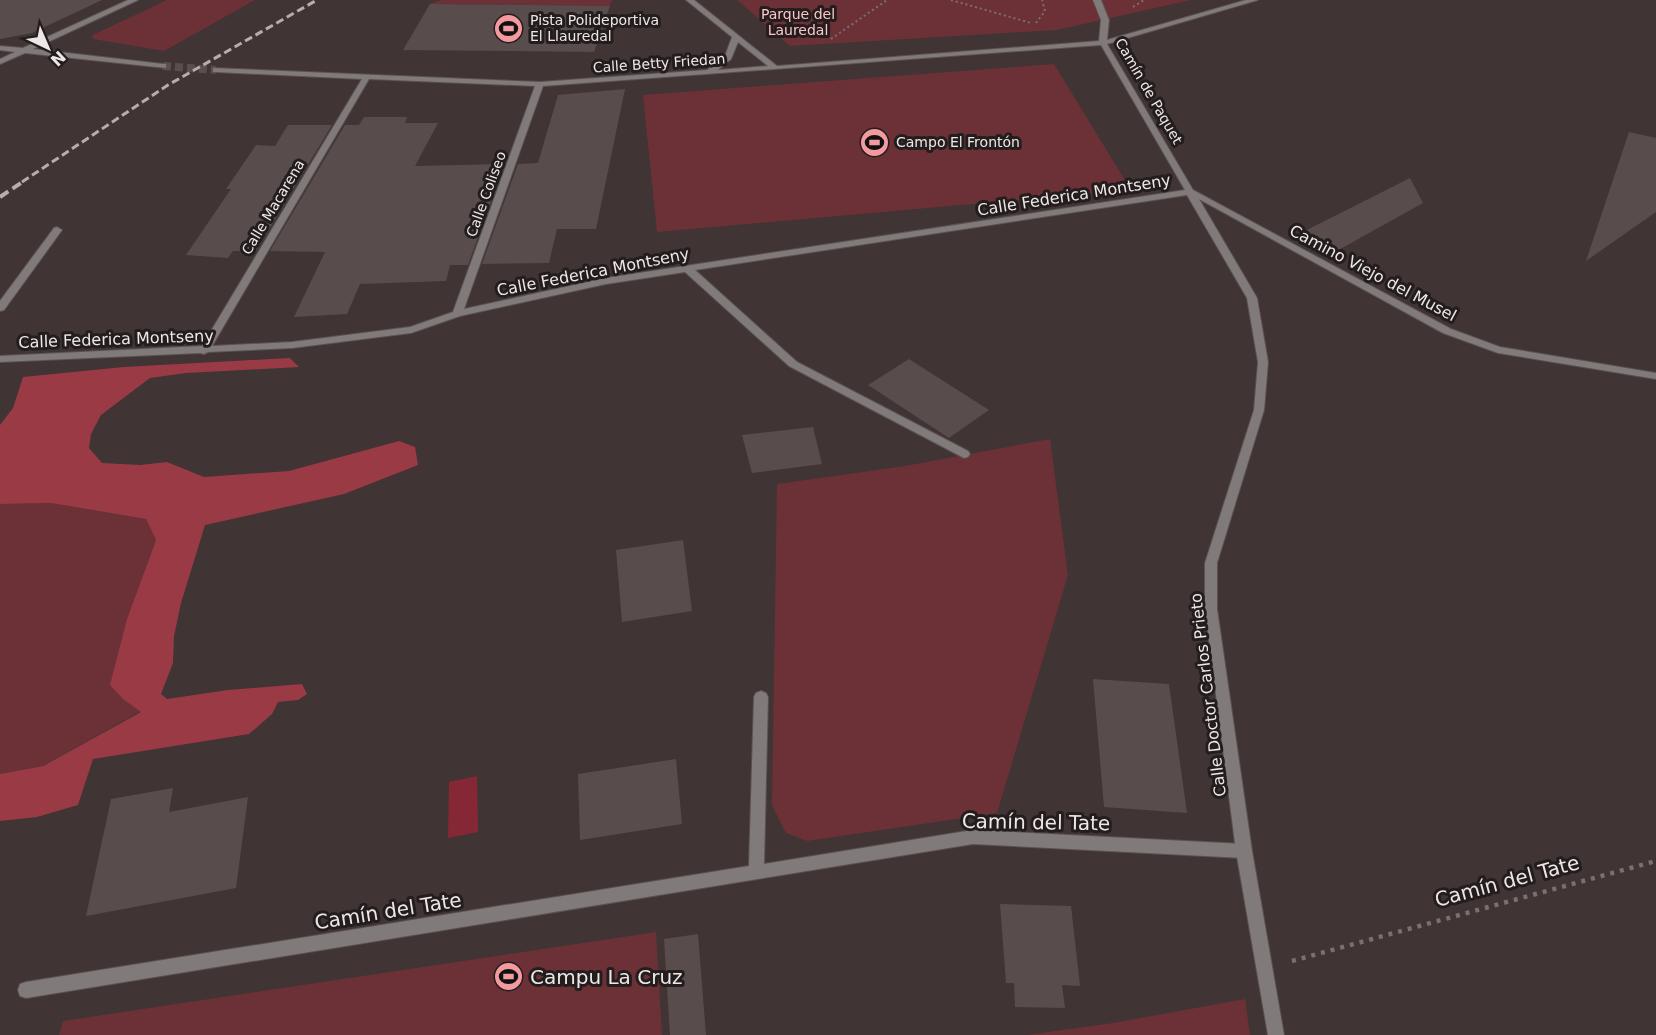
<svg xmlns="http://www.w3.org/2000/svg" width="1656" height="1035" viewBox="0 0 1656 1035" font-family="'DejaVu Sans',sans-serif">
<rect width="100%" height="100%" fill="#403434"/>
<path fill="#6c3136" d="M167,0H255L164,51L93,39L92,36L97,33Z
M441,0H612L610,6L430,4Z
M737,0H1191L1057,30L790,46Z
M1054,64L1131,190L657,232L643,95Z
M1050,439L1068,575L997,813L807,841L786,833L772,805L777,484L905,466Z
M51,503L146,519L156,540L127,619L122,643L123,699L141,711L42,766L0,774V504Z
M656,932L662,1035H59L63,1021Z
M1245,999L1250,1035H1027L1113,1023Z"/>
<path fill="#9a3a45" d="M290,358L299,367L186,373L150,378L101,415L91,434L89,448L102,463L140,465L167,462L204,477L289,471L399,441L415,447L418,465L344,494L205,525L181,603L174,636L173,663L161,694L167,699L228,690L302,684L307,694L298,700L278,702L272,714L249,734L93,759L78,805L37,817L0,821V774L43,766L141,712L123,699L110,685L127,619L156,540L146,519L51,503L0,504V425L13,408L23,377L124,367Z"/>
<path fill="#862735" d="M477,776L478,832L448,838L449,782Z"/>
<path fill="#594c4d" d="M0,0H102L32,33L0,39Z
M430,4L610,6L594,52L403,50Z
M625,89L596,229H557L549,263L482,264L518,164L538,163L558,95Z
M364,117H407L405,123H438L415,166L504,164L468,265H450L446,281L360,284L347,314L294,317L325,252L270,251L345,125H359Z
M288,125H332L256,251H233L228,258L186,255L231,189H226L256,145L275,146Z
M1629,132L1656,138V212L1586,261Z
M1410,178L1423,203L1326,257L1291,238Z
M909,359L989,410L949,438L868,385Z
M813,427L822,464L752,473L742,435Z
M683,540L692,611L622,622L616,550Z
M1093,679L1169,684L1187,813L1104,807Z
M676,759L682,824L580,840L578,774Z
M173,788L169,812L248,797L236,888L86,916L111,799Z
M1000,904L1071,906L1080,986L1062,985L1065,1008L1015,1007L1014,983H1006Z
M698,934L706,1035H670L664,939Z"/>
<g fill="none" stroke-linecap="round" stroke-linejoin="round">
<path stroke="#5a4f4f" stroke-width="8" stroke-dasharray="8 4" stroke-linecap="butt" d="M163,66L216,70"/>
<defs>
<path id="lane" d="M761,691L766,693L768,697L764,864L973,830L1244,844L1249,846L1252,851L1249,856L1244,858L973,844L26,998L20,996L18,990L20,984L26,982L749,866L754,697L756,693Z"/>
<path id="street" d="M128,0H138L33,49L163,64H166V68L25,53L0,64V59L15,52L0,50V46L23,48Z
M686,0H694L777,66L1099,41L1101,20L1093,0H1101L1109,20L1107,40L1246,0H1258L1107,44L1193,190L1451,329L1500,347L1656,373V379L1498,353L1443,333L1199,199L1257,298L1268,362L1264,410L1217,563V609L1252,851L1284,1035H1268L1236,851L1205,609V563L1254,410L1258,362L1247,298L1187,195L695,270L797,362L968,451L970,454L968,457L964,458L789,366L685,272L606,284L460,316L411,333L292,348L208,352L204,354L200,353L0,362V356L202,346L362,79L216,72H213V68L540,82L707,70L725,56L732,37ZM738,42L768,66L718,70L731,59ZM1101,45L1185,190L606,278L464,309L543,86ZM369,79L535,86L453,312L410,327L292,342L212,346Z
M57,227L62,230L4,310L0,311V301L54,228Z"/>
</defs>
<use href="#lane" stroke="#5c5151" stroke-width="2"/>
<use href="#street" stroke="#5c5151" stroke-width="2"/>
<path stroke="#7b7070" stroke-width="2" stroke-dasharray="2 3" stroke-linecap="butt" d="M951,0L1031,23
M1133,7L1144,0
M1036,23L1045,11L1042,0
M831,39L887,0"/>
<path stroke="#7b7070" stroke-width="4.5" stroke-dasharray="4 6" stroke-linecap="butt" d="M1292,961L1656,861"/>
<use href="#lane" fill="#807a7a" fill-rule="evenodd"/>
<use href="#street" fill="#807a7a" fill-rule="evenodd"/>
<path stroke="#b7adad" stroke-width="3" stroke-dasharray="8 4" stroke-linecap="butt" d="M22,182L168,85L317,0"/>
<path stroke="#b7adad" stroke-width="4" stroke-dasharray="10 5" stroke-linecap="butt" d="M0,197L24,181"/>
</g>
<defs>
<symbol id="stadium-disc" viewBox="-11 -11 22 22"><circle r="9.5" fill="#f49a9f" stroke="#231d1d"/><path d="M0-5a6.5 5 0 1 0 0 10a6.5 5 0 1 0 0-10ZM-3.5-1.8h7v3.6h-7Z" fill="#111"/></symbol>
</defs>
<g fill-rule="evenodd">
<use href="#stadium-disc" x="492" y="12" width="33" height="33"/>
<use href="#stadium-disc" x="858" y="126" width="33" height="33"/>
<use href="#stadium-disc" x="492" y="960" width="33" height="33"/>
</g>
<g text-anchor="middle" dominant-baseline="central" stroke-width="6" stroke-linejoin="round" paint-order="stroke">
<g font-size="14" fill="#fcc5c7" stroke="#231d1d">
<text x="798" y="14">Parque del<tspan x="798" dy="16">Lauredal</tspan></text>
</g>
<g font-size="14" fill="#efe7e7" stroke="#231d1d" text-anchor="start">
<text x="530" y="20">Pista Polideportiva<tspan x="530" dy="16">El Llauredal</tspan></text>
<text x="896" y="142">Campo El Frontón</text>
</g>
<g font-size="14" fill="#efe7e7" stroke="#231d1d">
<text transform="translate(659 63) rotate(-4)">Calle Betty Friedan</text>
<text transform="translate(1149 91) rotate(60)">Camín de Paquet</text>
<text transform="translate(486 194) rotate(-70)">Calle Coliseo</text>
<text transform="translate(273 207) rotate(-59)">Calle Macarena</text>
</g>
<g font-size="16" fill="#efe7e7" stroke="#231d1d">
<text transform="translate(1074 195) rotate(-9)">Calle Federica Montseny</text>
<text transform="translate(593 272) rotate(-11)">Calle Federica Montseny</text>
<text transform="translate(1373 273) rotate(28)">Camino Viejo del Musel</text>
<text transform="translate(116 339) rotate(-2)">Calle Federica Montseny</text>
<text transform="translate(1208 695) rotate(-97)">Calle Doctor Carlos Prieto</text>
</g>
<g font-size="20" fill="#efe7e7" stroke="#231d1d">
<text transform="translate(1036 822) rotate(1)">Camín del Tate</text>
<text transform="translate(1507 881) rotate(-15)">Camín del Tate</text>
<text transform="translate(388 911) rotate(-9)">Camín del Tate</text>
</g>
<g font-size="20" fill="#efe7e7" stroke="#231d1d" text-anchor="start">
<text x="530" y="977">Campu La Cruz</text>
</g>
</g>
<g transform="translate(48 48) rotate(136)" stroke="#231d1d" stroke-width="4.5" paint-order="stroke">
<path d="M0-4.5L10 22L0 15L-10 22Z" fill="#efe7e7"/>
<text y="-9" font-size="16" font-weight="bold" text-anchor="middle" fill="#efe7e7">N</text>
</g>
</svg>
